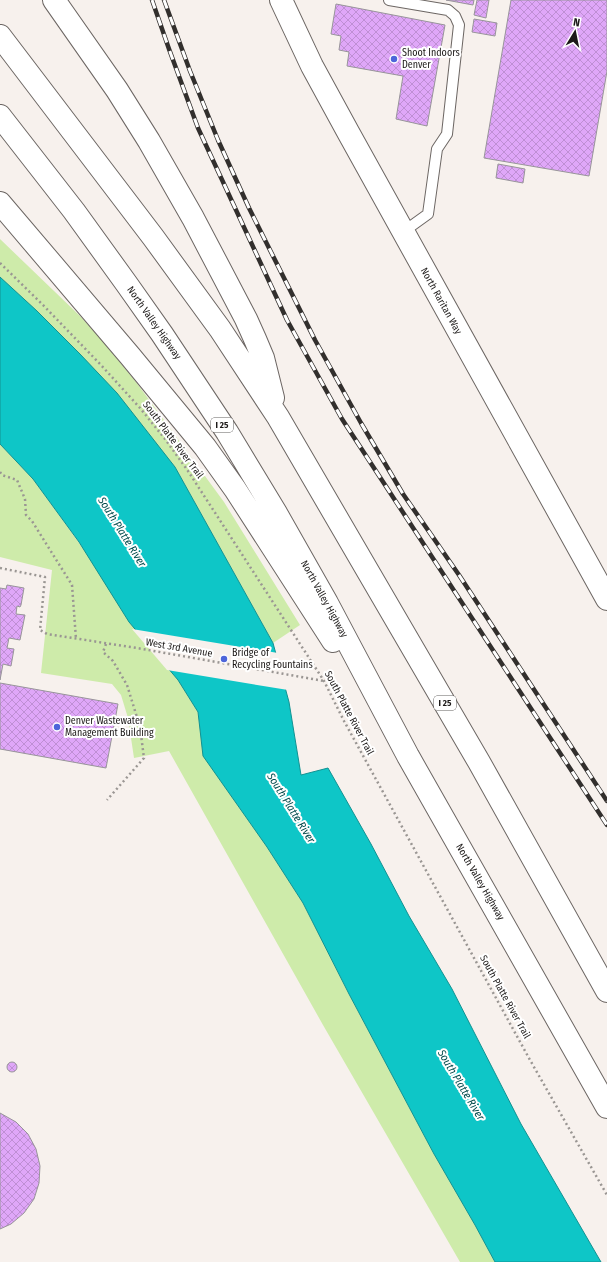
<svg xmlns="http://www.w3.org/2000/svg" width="607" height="1262" viewBox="0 0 607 1262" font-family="'Fira Sans Condensed',sans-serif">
<defs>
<pattern id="building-cross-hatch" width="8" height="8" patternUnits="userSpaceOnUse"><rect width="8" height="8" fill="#dfa7f8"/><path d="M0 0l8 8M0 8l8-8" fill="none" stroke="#bf8fd4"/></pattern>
</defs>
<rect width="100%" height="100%" fill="#f7f1ed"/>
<path fill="#ceebaa" d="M0,239L80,316L101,339L136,382L224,502L300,625L273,643L175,467L0,277Z
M0,444L33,479L178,680L198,712L201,730L267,847L303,903L349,994L434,1154L475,1225L495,1262H460L323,1025L169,751L134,758L128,718L121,695L112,684L41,673L52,570L0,557Z"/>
<path fill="#0ec6c7" stroke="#129292" d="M0,277L37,311L80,354L117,393L175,467L273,643L289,702L301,775L328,768L371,844L409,916L452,989L521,1124L601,1262H495L475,1225L434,1154L349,994L303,903L267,847L203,756L198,712L178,680L129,622L79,542L33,479L0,444Z"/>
<path fill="#f7f1ed" d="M132,629L278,653L288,690L167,670Z"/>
<path fill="url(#building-cross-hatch)" stroke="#98959a" d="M446,0H474L473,5Z
M477,0H489L486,18L474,15Z
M511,0H607V71L589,176L484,158Z
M336,4L445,25L427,126L396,119L403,76L347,66L349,52L339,50L341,36L331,34Z
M474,19L497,23L495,36L472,32Z
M498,164L525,169L523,183L496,178Z
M7,585L24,588L21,605L20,607L17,606L16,614L25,615L20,640L9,638L7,648L14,649L11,666L3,664L0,680V588L6,589Z
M0,683L118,704L106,768L0,749Z
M7 1067a5 5 0 1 1 10 0a5 5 0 1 1-10 0Z
M0,1113L16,1122L28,1134L36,1149L40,1166L39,1183L34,1199L24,1213L11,1224L0,1229Z"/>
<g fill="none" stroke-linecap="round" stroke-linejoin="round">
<defs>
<path id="lane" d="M389,0L448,10L455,16L459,25L447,134L437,149L428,214L403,232"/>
<path id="secondary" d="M281,0L312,66L348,132L607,599"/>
<path id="highway" d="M54,0L117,90L149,141L193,218L246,319L255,339L263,358L273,398
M0,36L153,237L220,329L278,417L479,762L607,991
M0,116L74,211L126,283L162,334L227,432L276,513L327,603L408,756L607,1107
M0,203L130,356L205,447L235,489L333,641"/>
</defs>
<use href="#lane" stroke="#6c6663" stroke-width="12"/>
<use href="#secondary" stroke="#6c6663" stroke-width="24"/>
<use href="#highway" stroke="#6c6663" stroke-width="24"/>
<path stroke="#9a9693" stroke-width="2.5" stroke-dasharray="2 3" stroke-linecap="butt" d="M0,263L42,304L101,365L140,408L165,439L188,471L324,681L344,721L530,1060L607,1195
M0,472L2,475L17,480L25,499L26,515L32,521L72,585L76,639
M0,568L45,577L40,630L47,634L137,648L324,681
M106,644L103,652L113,661L127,685L140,727L144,758L107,800"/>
<use href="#lane" stroke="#fff" stroke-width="10"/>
<use href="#secondary" stroke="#fff" stroke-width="22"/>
<use href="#highway" stroke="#fff" stroke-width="22"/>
<defs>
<path id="rail" d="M152,0L169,49L198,128L287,320L342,419L607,825
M164,0L190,71L218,140L249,208L315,340L361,423L403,494L459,575L607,801"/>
</defs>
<use href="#rail" stroke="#322f2d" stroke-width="4.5"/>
<use href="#rail" stroke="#fff" stroke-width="3" stroke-dasharray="9" stroke-linecap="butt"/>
</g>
<g fill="#4d65da" stroke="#fff" stroke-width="1.5">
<circle cx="394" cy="59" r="4"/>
<circle cx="224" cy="659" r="4"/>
<circle cx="57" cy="727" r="4"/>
</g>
<g text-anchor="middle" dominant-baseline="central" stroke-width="4" stroke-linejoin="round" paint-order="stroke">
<g fill="#fff" stroke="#605e5d" stroke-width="1">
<rect x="211" y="418" width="22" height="14" rx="3"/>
<rect x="434" y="696" width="22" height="14" rx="3"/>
</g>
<g font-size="9" font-weight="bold" fill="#1c1918">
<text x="222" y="425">I 25</text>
<text x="445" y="703">I 25</text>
</g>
<g font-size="10" fill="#1c1918" stroke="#fff" text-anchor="start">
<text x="402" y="53">Shoot Indoors<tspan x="402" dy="12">Denver</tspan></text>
<text x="232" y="653">Bridge of<tspan x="232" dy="12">Recycling Fountains</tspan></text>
<text x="65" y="721">Denver Wastewater<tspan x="65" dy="12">Management Building</tspan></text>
</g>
<g font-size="10" fill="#1c1918" stroke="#fff">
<text transform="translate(441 301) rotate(61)">North Raritan Way</text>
<text transform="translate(154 323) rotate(55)">North Valley Highway</text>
<text transform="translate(173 440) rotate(53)">South Platte River Trail</text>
<text transform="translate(324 599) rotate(61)">North Valley Highway</text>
<text transform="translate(179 648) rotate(10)">West 3rd Avenue</text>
<text transform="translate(349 713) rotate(62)">South Platte River Trail</text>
<text transform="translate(480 882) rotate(60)">North Valley Highway</text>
<text transform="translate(505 997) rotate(61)">South Platte River Trail</text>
</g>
<g font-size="11" font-style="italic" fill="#024a4b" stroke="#fff">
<text transform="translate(122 532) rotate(58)">South Platte River</text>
<text transform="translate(291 808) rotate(58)">South Platte River</text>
<text transform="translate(461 1085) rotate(59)">South Platte River</text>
</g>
</g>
<g transform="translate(575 32) rotate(10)" stroke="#ffffff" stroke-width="3" paint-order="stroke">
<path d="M0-3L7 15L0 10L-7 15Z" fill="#1c1918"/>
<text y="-6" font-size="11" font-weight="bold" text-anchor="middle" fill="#1c1918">N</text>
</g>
</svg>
